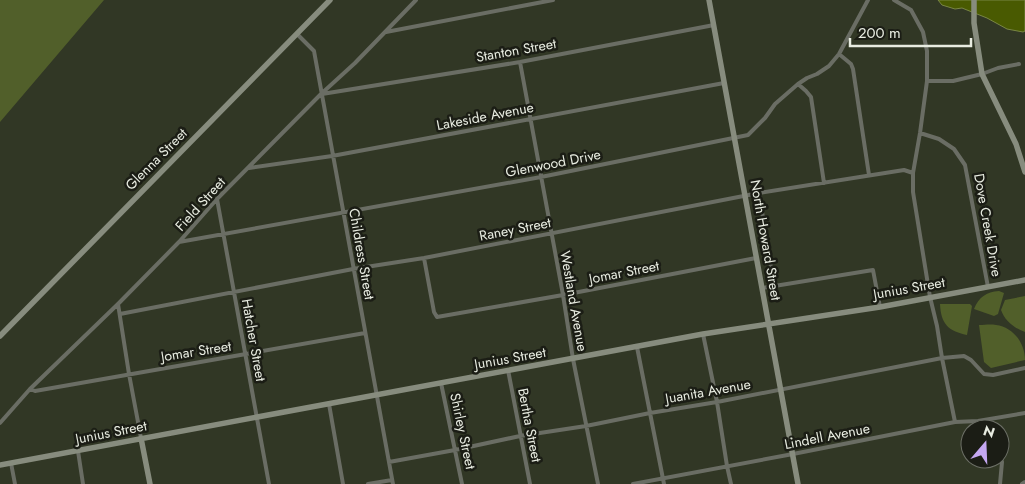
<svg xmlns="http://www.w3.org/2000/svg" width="1025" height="484" viewBox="0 0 1025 484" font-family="Jost,sans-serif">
<rect width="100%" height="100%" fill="#313725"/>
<path fill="#515f2a" d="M0,0H104L0,122Z
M999,291L1004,293L998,314L994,316L974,309C979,297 986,292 999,291Z
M1025,296V332C1014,328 1005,321 1001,310L1005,300Z
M940,304H970L972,306L967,335C948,331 941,324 940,304Z
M979,325C985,325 990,324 996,325C1013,327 1025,343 1025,360L991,368L984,362Z"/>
<path fill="#495a01" stroke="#798644" d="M938,0H1025V31L1023,32L1007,29L987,18L962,8L955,9L942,5Z"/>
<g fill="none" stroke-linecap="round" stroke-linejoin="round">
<path stroke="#6a6d64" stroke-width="4" d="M894,0L911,10L923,32L927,51V81L920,133L913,173V192L930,297L937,326L942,358L955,422
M386,32L553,0
M297,34L314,51L393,484
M839,54L851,64L853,69L869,175
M520,62L563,295L573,359L598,484
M927,81H953L982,74L998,68L1019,64
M798,84L806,91L811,97L824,183
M322,94L520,62L714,25
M920,133L939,139L954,149L965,165L988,287
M249,168L332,156L724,83
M759,193L774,286
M217,199L269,484
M179,242L541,177L748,135L765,118L775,104L798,84L807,78L817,74L829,66L839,54L868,0
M424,258L434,312L437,317L563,295L756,258
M762,288L873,270L880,307
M118,304L129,374L141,438
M120,314L353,269L424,258L759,193L904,170L913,173
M703,334L717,402L727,466L731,484
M637,347L664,484
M508,370L530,484
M441,383L462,484
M30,389L35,391L246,354L365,333
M329,404L343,484
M978,421L984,429
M0,423L30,389L118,304L179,242L217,199L321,94L355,63L416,0
M78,451L83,484
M389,462L455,450L520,436L586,426L650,413L717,402L942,358L964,356L971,360L984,374L993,375L1025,368
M11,463L15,484
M368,484L392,480
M633,484L793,454L955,422L978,421L1025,413
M1000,484L1002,462L1000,457
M1022,484L1025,482"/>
<path stroke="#878c7e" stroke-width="5.5" d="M709,0L798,484
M974,0V23L982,74L1016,144L1025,172
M0,336L330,0
M141,438L150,484
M0,465L703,334L880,307L1025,280"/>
</g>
<g text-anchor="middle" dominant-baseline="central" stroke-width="5" stroke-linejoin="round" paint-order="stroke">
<g font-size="14" fill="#e8ece1" stroke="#1b1d15">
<text transform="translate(516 50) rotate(-10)">Stanton Street</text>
<text transform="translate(485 116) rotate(-11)">Lakeside Avenue</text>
<text transform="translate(156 159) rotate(-45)">Glenna Street</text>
<text transform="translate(553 163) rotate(-11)">Glenwood Drive</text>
<text transform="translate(200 204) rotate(-48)">Field Street</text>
<text transform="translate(988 225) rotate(80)">Dove Creek Drive</text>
<text transform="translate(515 229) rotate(-11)">Raney Street</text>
<text transform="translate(766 240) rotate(80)">North Howard Street</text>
<text transform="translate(362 254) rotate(80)">Childress Street</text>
<text transform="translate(624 272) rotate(-11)">Jomar Street</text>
<text transform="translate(909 288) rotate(-10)">Junius Street</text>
<text transform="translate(574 301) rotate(80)">Westland Avenue</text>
<text transform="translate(254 340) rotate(80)">Hatcher Street</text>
<text transform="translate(196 351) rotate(-9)">Jomar Street</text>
<text transform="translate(510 358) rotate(-10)">Junius Street</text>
<text transform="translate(708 391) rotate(-10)">Juanita Avenue</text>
<text transform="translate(530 425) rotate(79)">Bertha Street</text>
<text transform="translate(463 431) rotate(78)">Shirley Street</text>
<text transform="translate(111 432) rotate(-11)">Junius Street</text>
<text transform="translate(827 436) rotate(-11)">Lindell Avenue</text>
</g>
</g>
<g transform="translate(985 444) rotate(19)"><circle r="24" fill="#1b1d15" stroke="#6d7067"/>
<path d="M0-4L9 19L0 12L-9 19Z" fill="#c4a7f1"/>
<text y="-8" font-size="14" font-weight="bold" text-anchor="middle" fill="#e8ece1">N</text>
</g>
<path d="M850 38v8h121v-8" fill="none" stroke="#e8ece1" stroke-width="2.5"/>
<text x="858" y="38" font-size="15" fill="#e8ece1" stroke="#1b1d15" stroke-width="4" paint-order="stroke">200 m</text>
</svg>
